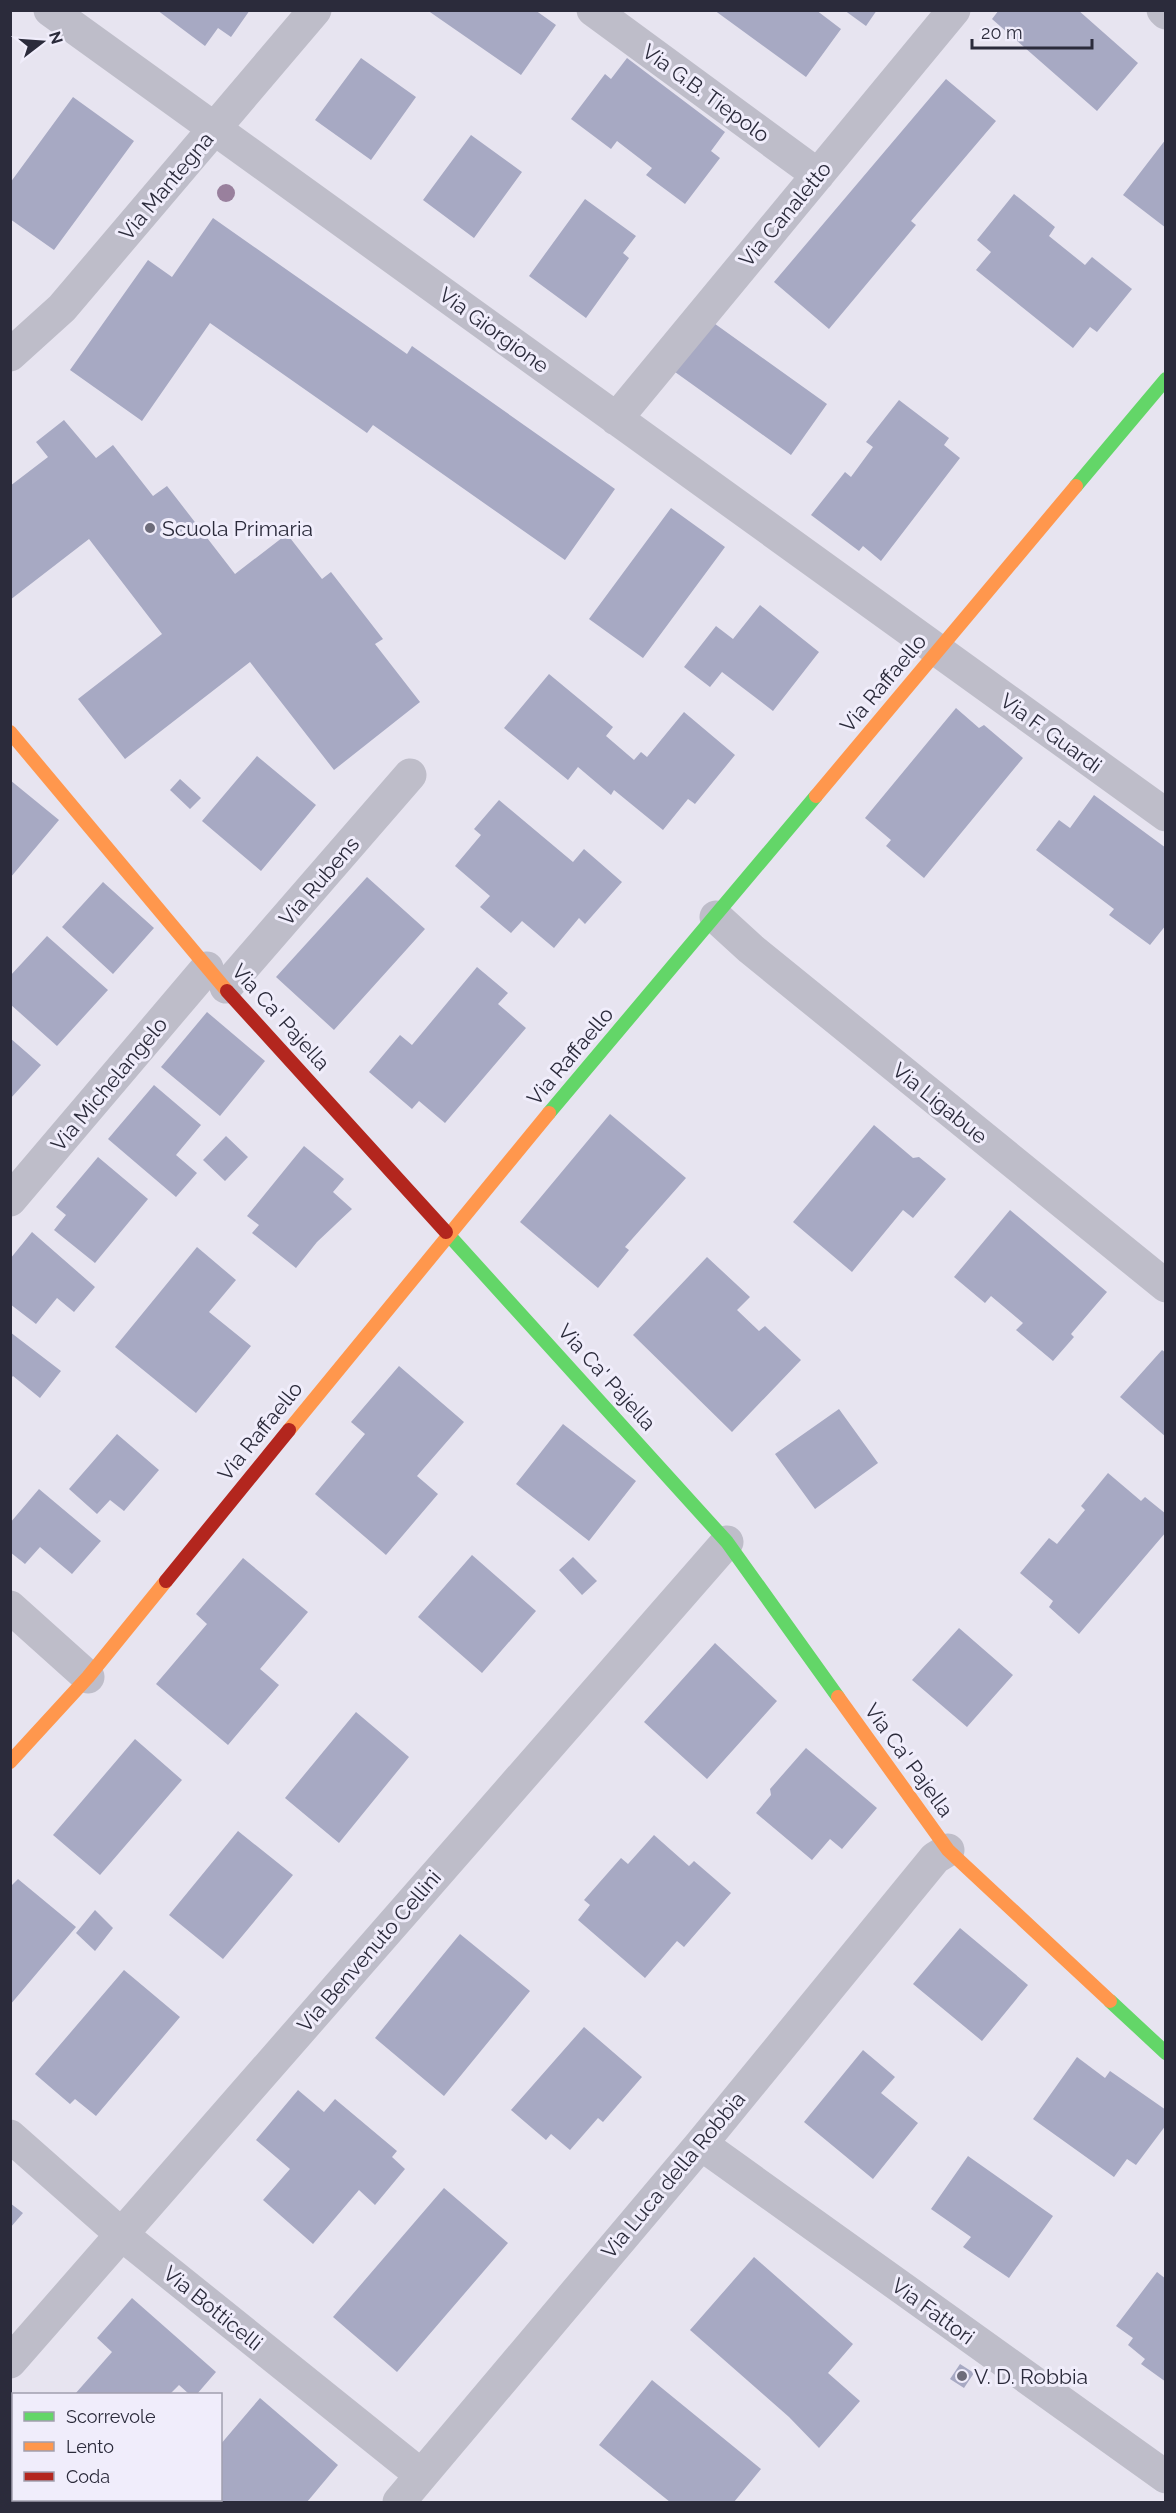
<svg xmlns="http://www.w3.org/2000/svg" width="1176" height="2513" viewBox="0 0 1176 2513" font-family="Raleway,sans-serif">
<rect width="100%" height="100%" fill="#e7e4f0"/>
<path fill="#a7a9c3" d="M157,10H250L231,37L218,28L205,46Z
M427,10H535L556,25L521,75Z
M714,10H816L841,29L806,77Z
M844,10H877L866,26Z
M999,10H1078L1138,63L1097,111L992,19Z
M361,58L416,97L371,160L315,120Z
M627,58L725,132L711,151L720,158L685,204L646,175L652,168L617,141L611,149L571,119L605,74L611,79Z
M946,79L996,121L911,221L916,225L829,329L774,282Z
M73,97L134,141L54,250L10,219V183Z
M471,135L522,172L474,238L423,200Z
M1166,139V228L1123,195Z
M1014,194L1055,227L1049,236L1085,265L1092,257L1132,289L1097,332L1090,327L1073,348L976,270L991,252L977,240Z
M585,199L636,236L623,253L629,258L586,318L529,276Z
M213,218L407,354L412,346L615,489L565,560L373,425L367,433L210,323L142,421L70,370L148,260L172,277Z
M711,321L827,404L791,455L675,372Z
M899,400L949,438L944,445L960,458L881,561L863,546L859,551L811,515L845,472L851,477L873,447L866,442Z
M64,420L96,458L113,445L153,496L167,486L235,574L287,534L322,579L331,572L383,639L375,644L420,702L334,770L250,662L125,759L78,699L162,634L89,539L10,600V486L48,457L36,442Z
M671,508L725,547L643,658L589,619Z
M760,605L819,652L773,711L722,672L710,687L684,667L716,626L733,639Z
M549,674L613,727L606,736L634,760L641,752L647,757L684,712L735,755L695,804L688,799L663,830L614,790L611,795L578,767L568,780L504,728Z
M956,708L979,728L984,725L1023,758L924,878L886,846L891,840L865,818Z
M257,756L316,805L261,871L202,821Z
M180,779L201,798L190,809L170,790Z
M10,780L59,820L10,878Z
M1094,795L1166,848V925L1150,945L1109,915L1114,909L1036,850L1059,820L1070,828Z
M499,800L573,862L584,849L622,882L585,924L579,918L554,948L522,921L511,933L480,907L490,896L455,866L481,835L474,829Z
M367,877L425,929L334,1030L276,977Z
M103,882L154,928L113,974L62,927Z
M47,936L108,990L57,1046L10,1004V976Z
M477,967L508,993L498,1004L526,1028L445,1123L419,1101L412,1109L369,1072L400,1035L412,1045Z
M207,1012L265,1061L220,1116L161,1067Z
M10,1038L41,1065L10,1099Z
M154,1085L201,1125L176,1155L197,1173L176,1197L108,1139Z
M610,1114L686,1178L625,1247L629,1250L598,1288L520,1222Z
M874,1125L913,1158L919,1157L946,1179L913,1218L903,1210L852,1272L793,1222Z
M226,1136L248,1157L225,1181L203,1160Z
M304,1146L344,1179L333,1192L352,1209L317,1242L296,1268L252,1233L259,1225L247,1216Z
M98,1157L148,1199L95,1263L54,1230L66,1215L56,1207Z
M1010,1210L1107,1292L1071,1334L1074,1337L1053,1361L1016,1330L1023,1323L991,1296L985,1303L954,1277Z
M32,1232L95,1287L74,1312L57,1298L36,1324L10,1304V1259Z
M197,1247L236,1280L209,1312L251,1346L196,1413L115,1347Z
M707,1257L750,1297L737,1310L759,1331L765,1326L801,1360L732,1432L633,1335Z
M10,1332L61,1371L40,1398L13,1376L10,1379Z
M1162,1350L1166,1353V1437L1120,1397Z
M399,1366L464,1422L417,1476L438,1494L386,1555L315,1494L365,1434L351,1422Z
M839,1409L878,1463L815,1509L775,1454Z
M563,1424L636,1481L589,1541L516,1484Z
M117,1434L159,1470L124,1511L110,1500L97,1514L69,1489Z
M1108,1473L1141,1501L1145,1497L1166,1514V1532L1079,1634L1049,1607L1053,1601L1020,1573L1049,1538L1057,1544L1085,1510L1081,1506Z
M39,1489L101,1541L72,1574L40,1547L25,1564L10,1552V1523Z
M472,1555L536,1611L482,1673L418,1617Z
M573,1557L597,1581L582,1595L559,1570Z
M243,1558L308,1612L260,1669L279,1685L228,1745L156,1684L207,1624L196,1614Z
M959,1628L1013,1675L967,1727L912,1680Z
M715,1643L777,1701L707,1779L644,1722Z
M356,1712L409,1757L339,1843L285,1798Z
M135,1739L182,1780L100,1875L53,1835Z
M806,1748L877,1808L842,1849L830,1839L812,1860L756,1813L771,1795L770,1789Z
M238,1831L293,1875L223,1959L169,1915Z
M654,1835L689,1866L694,1861L731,1893L684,1947L677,1941L645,1978L578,1920L590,1905L584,1900L621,1858L628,1864Z
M18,1879L76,1927L10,2005V1887Z
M95,1910L113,1928L95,1951L76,1933Z
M960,1928L1028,1985L982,2041L913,1984Z
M460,1934L530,1991L444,2096L375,2038Z
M124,1970L180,2017L96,2116L75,2099L70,2104L35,2074Z
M584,2027L642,2077L603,2122L598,2118L570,2150L551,2134L546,2140L511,2110Z
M863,2050L895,2077L881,2093L918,2123L873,2179L804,2122Z
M1077,2057L1105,2078L1110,2071L1166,2110V2125L1136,2165L1127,2159L1114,2177L1033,2119Z
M298,2090L324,2112L335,2099L397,2151L392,2157L405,2169L375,2205L359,2190L313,2244L263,2200L290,2169L256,2140Z
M968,2156L1053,2216L1009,2278L963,2247L971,2237L931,2209Z
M444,2188L508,2243L397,2372L333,2317Z
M10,2203L23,2213L10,2228Z
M754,2257L853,2344L828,2373L860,2401L819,2448L789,2417L690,2330Z
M1157,2272L1166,2279V2382L1141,2364L1145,2359L1128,2345L1133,2338L1116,2326Z
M132,2298L216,2372L197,2394H189L179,2385L170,2394H75L112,2352L97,2338Z
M960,2364L974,2373L964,2388L950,2379Z
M652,2380L761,2469L734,2502H670L599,2445Z
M260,2398L338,2465L307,2502H186L189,2500H220V2445Z
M14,2485V2500H99L97,2502H10V2489Z"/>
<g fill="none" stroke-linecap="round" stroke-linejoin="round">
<path stroke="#bebdc9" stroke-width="33" d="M50,10L1166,815
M593,10L818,175
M1163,10L1166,13
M10,355L62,308L315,10
M616,419L954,10
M716,917L751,949L1166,1286
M226,987L410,775
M10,1200L207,968
M10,1607L88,1677
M10,2136L121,2234L421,2475
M701,2144L1166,2477
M10,2362L727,1542
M399,2502L701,2144L935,1858L948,1850"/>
<path stroke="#63d668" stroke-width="14" d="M1076,486L1166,379
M549,1113L816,796
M446,1232L727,1542L838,1697
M1110,2001L1166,2053"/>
<path stroke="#ff974d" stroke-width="14" d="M10,732L227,991
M816,796L1076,486
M289,1430L549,1113
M838,1697L948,1850L1110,2001
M10,1762L88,1677L166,1581"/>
<path stroke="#b3261e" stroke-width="14" d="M227,991L446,1232
M166,1581L289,1430"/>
</g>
<circle fill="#99809d" cx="226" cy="193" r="9"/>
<g fill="#6d6c7a" stroke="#f0edfb" stroke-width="2">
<circle cx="150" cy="528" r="6"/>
<circle cx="962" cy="2376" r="6"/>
</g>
<g text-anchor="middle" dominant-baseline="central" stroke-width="6" stroke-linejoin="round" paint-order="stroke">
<g font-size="21" fill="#2b2b3b" stroke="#f0edfb">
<text transform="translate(706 93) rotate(36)">Via G.B. Tiepolo</text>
<text transform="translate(166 186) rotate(-50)">Via Mantegna</text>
<text transform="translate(785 214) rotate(-50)">Via Canaletto</text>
<text transform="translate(494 330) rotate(36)">Via Giorgione</text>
<text transform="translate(883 683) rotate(-50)">Via Raffaello</text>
<text transform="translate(1051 733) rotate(36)">Via F. Guardi</text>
<text transform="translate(319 881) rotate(-49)">Via Rubens</text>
<text transform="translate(281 1017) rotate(48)">Via Ca' Pajella</text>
<text transform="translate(570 1056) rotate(-50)">Via Raffaello</text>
<text transform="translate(109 1084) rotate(-50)">Via Michelangelo</text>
<text transform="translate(940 1103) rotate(39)">Via Ligabue</text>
<text transform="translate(607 1377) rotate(48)">Via Ca' Pajella</text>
<text transform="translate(260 1431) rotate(-51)">Via Raffaello</text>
<text transform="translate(909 1760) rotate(54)">Via Ca' Pajella</text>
<text transform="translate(369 1951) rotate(-49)">Via Benvenuto Cellini</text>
<text transform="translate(673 2175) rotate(-50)">Via Luca della Robbia</text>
<text transform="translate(213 2308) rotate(39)">Via Botticelli</text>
<text transform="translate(933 2311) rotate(36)">Via Fattori</text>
</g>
<g font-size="21" fill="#2b2b3b" stroke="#f0edfb" text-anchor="start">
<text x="162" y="528">Scuola Primaria</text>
<text x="974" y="2376">V. D. Robbia</text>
</g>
</g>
<rect width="1176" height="2513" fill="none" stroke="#2b2b3b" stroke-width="24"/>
<rect x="12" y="2393" width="210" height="108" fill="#f0edfb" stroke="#a19fae" stroke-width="1.5"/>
<rect x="24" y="2412" width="30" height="9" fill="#63d668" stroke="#a19fae" stroke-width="1.5"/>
<text x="66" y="2423" font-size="18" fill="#2b2b3b">Scorrevole</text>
<rect x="24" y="2442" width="30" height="9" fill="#ff974d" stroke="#a19fae" stroke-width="1.5"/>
<text x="66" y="2453" font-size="18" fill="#2b2b3b">Lento</text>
<rect x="24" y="2472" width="30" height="9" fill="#b3261e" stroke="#a19fae" stroke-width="1.5"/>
<text x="66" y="2483" font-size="18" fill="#2b2b3b">Coda</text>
<g transform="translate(42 42) rotate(73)" stroke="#f0edfb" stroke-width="4.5" paint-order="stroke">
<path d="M0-4.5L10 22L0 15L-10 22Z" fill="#2b2b3b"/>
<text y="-9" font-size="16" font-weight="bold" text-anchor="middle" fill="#2b2b3b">N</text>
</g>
<path d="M972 39v9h120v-9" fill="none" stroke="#2b2b3b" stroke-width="3"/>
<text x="981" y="39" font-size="18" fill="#2b2b3b" stroke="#f0edfb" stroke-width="4.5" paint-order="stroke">20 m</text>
</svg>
